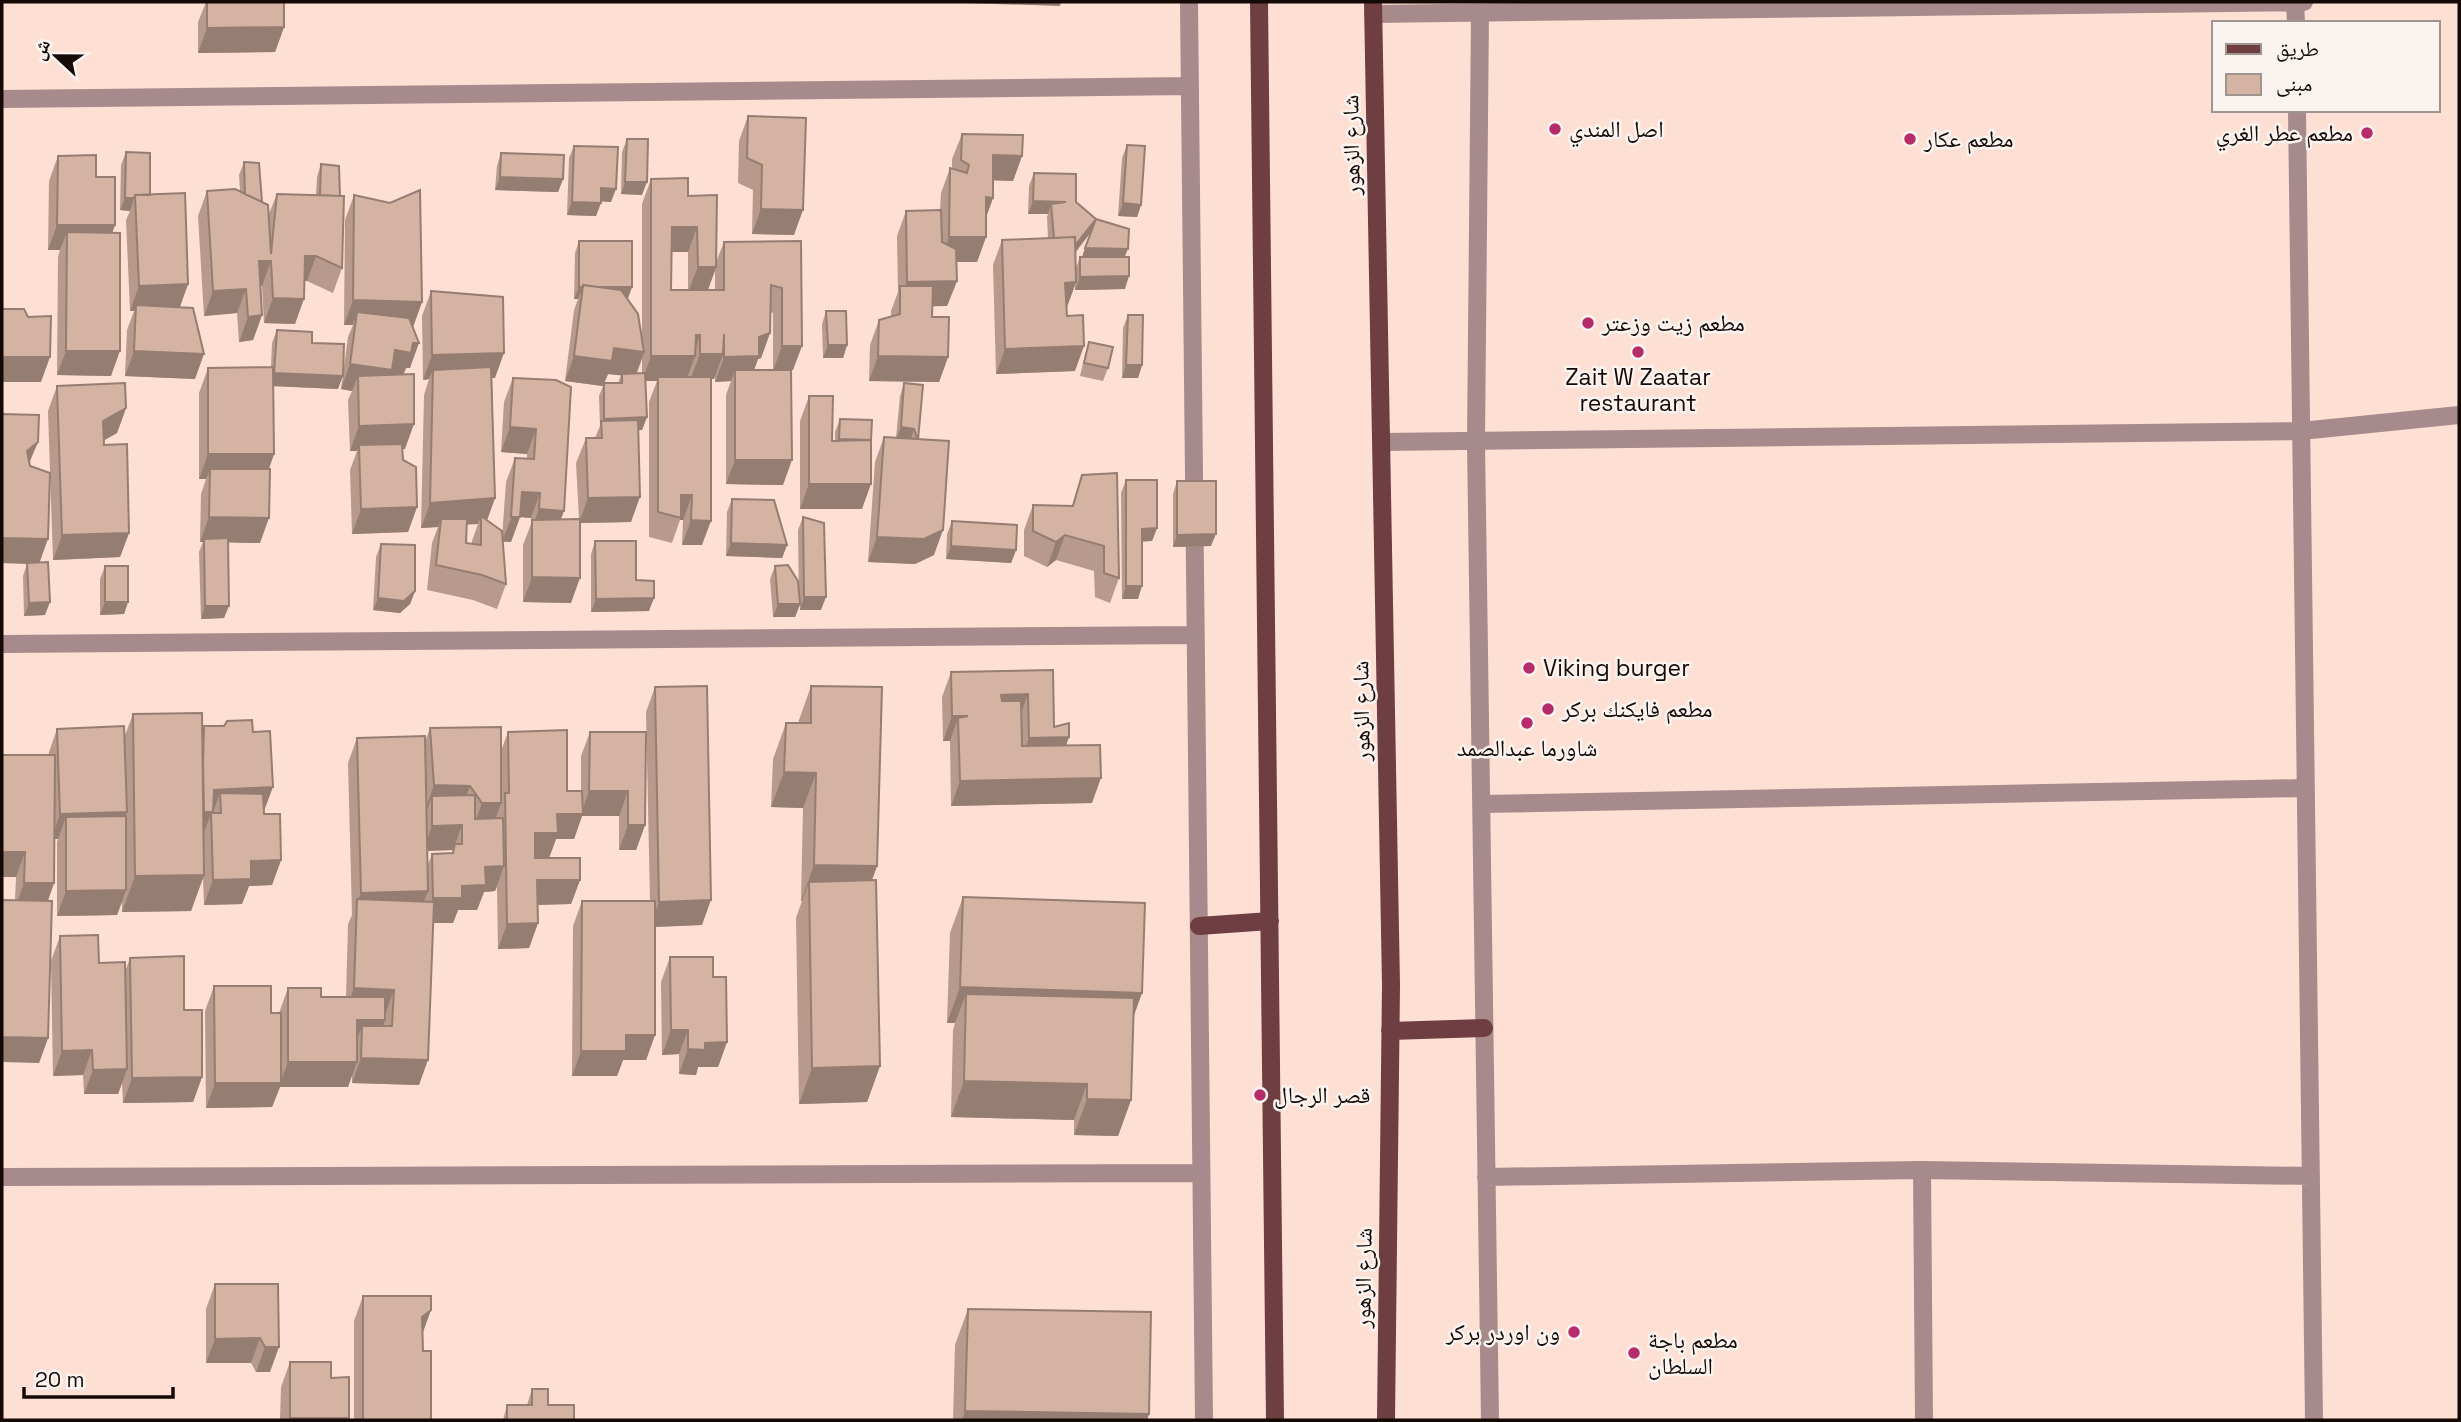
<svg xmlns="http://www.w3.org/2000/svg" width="2461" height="1422" viewBox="0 0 2461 1422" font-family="'Space Grotesk','Noto Naskh Arabic',sans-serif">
<rect width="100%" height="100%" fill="#fde0d3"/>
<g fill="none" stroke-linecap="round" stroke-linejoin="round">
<path stroke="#a78a8c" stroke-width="18" d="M1189,2L1204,1420
M2295,2L2296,23
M1480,13L1476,442L1490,1420
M1373,14L2304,2
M2,99L1190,86
M2297,110L2314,1420
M1381,442L2301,431L2459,415
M2,644L1195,635
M1481,804L2306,788
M1922,1170L1924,1420
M2,1177L1201,1173
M1486,1177L1922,1170L2311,1176"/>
<path stroke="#6e3e43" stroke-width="18" d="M1259,2L1275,1420
M1373,2L1391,985L1386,1420
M1199,926L1270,921
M1390,1031L1484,1028"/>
</g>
<path fill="#b79a8c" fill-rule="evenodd" d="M206,2H284V27L275,52L198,53V22Z
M748,116L794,235L752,234L753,190L738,183L739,141Z
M962,134L1022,156L1013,181L993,180V198L986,217V237L977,262H956L957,281L947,306H933L932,317L948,357L939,382L869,381L870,345L879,320L891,316V311L898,292L897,236L906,211L940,210L941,193L950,168L952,169V159Z
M627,139L642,195L621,194L622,152Z
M1127,145L1141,205L1137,217L1118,216L1122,158Z
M574,146L611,202L601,201L596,216L567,215L569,158Z
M126,152L150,195L188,284L180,307L195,379L125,376L127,330L134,311H130L126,220L130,211L120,210L121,165Z
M501,153L563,179L558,192L495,190L497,166Z
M58,156L96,177L115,225L112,233L111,376L57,375L58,257L60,250H48L49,181Z
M244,162L268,216L277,194L316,195L317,177L321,164L342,268L333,293L307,281H304L295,324L264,323L262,286H261L262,315L253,340L239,342L237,313L204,316L198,216L207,191H240L239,175Z
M1034,173L1076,202L1125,257V289L1075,290V285L1067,307H1066L1075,371L996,374L993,265L1002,240L1048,238L1047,217L1048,214H1028L1029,186ZM1091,232L1082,257H1080L1076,268V252Z
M651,179L688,196L716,262L724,242L801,241L793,370H791L783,485L726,484V395L731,381L715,382V375L714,379H711L702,545H682L683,520H680L672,543L649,537V402L657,381H646L647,417L642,430H639L631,522L580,523L571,603L523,602V545L531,524V518L520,517L511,542H502L506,584L497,609L473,600L427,590L432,543L438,527L421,528L424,395L429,379L423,380L422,316L431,291L495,378H492L495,498L487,520L502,538L506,482L515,458H527V454L501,452L504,402L513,378L556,380L561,520L579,519L576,463L586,438H595L600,426L599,396L603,386L565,381L574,310L578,299H574L575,253L579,241L632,287L628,299L642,336V204ZM671,252H688V290H671ZM715,271V290H708ZM770,312L773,313V370H754L758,359L761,358L770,333ZM642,359V373H637ZM608,374L621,375L618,383H604ZM467,524H478L472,541V544L466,543Z
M354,195L422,302L413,327L410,368H406L404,374L405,449H402L403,460L417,507L408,532L352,534L350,470L357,451H350L348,400L352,391L341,389L348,337L353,325H344L345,220Z
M826,311L847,345L843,358H823L822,324Z
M1128,315L1142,365L1138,378H1122L1123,328Z
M277,330L312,343L338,389L274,386V454L269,469L260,543L228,542L224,618L201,619L199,552L203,542H200L201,494L206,479H199V393L208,368L271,367L272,343Z
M1089,342L1108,368L1103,381L1080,376L1085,355Z
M904,383L918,439L934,555L915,564L868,562L875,462L884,437L896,438L900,396Z
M57,386L126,408L117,433L104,440V445L129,533L120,557L53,560L48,411Z
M809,396L832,441H835V432L840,419L871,442L862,509H800V421Z
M2,414L30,463L45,615L24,616L23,576L27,564L2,563Z
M1082,475L1119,578L1110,603L1095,597L1094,571L1056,560L1047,567L1024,556V530L1033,505L1072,506Z
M1126,480L1157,528L1152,541H1142L1138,599H1122L1121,493Z
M1177,481L1211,546L1173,547V494Z
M732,499L787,545L782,558L726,556L727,512Z
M803,517L821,610H800V605L795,617H773L770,579L775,566L799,600L798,530Z
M952,521L1016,550L1011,563L946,559L947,534Z
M595,541L636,580L649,611L591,612V554Z
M381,544L415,591L410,604L400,613L373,610L376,557Z
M105,566L128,602L124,614L100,615V579Z
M1053,670L1054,727L1069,737L1066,745L1092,803L951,806L950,741H943L942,697L951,672Z
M2459,685V727L2458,725Z
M811,686L877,866L872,880L880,1066L867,1102L799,1104L796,918L802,901H801L803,808L771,807L773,759L786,723H798Z
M655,687L702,925L655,927V1035L646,1060H623L617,1076H572L573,926L582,901H650L646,712Z
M133,714L202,731L204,726L253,732L264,814L281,860L272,885L249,886L242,904L204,905L203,878L191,911L122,912V902L117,915L57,916V842L58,839H55L54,883L48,901V1038L39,1063L15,900L16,877H2V755H48L57,729L124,738Z
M430,728L501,751L508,732L567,791H581V756L590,732H646L645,825L636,850H619V816H582L574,839H556L549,858H535L580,880L571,904L538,905V923L529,948L498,949L497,887L495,891L484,892L477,910H458L453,923H433L419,1085L352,1083V1074L348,1087H280L272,1107L206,1108L205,1011L214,986L271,1013H279L288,988L321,997H346L348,924L352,915L348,763L357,738L425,742ZM453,850L452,853L432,854L427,867V851Z
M963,897L1142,993L1134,1015L1131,1100L1118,1136L1074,1135V1120L951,1117L953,1030L955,1023H947L950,933Z
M60,936L99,963L125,972L130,958L184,1010L202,1077L193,1102L123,1103L122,1083L118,1094H84L83,1075L53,1076L51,961Z
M670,957L713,977L727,1042L718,1067H698L696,1075L679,1074V1054L662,1055L661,982Z
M215,1284H278L270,1372H256L251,1363H206V1309Z
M363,1296L422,1334L423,1351L431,1420H354V1321Z
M968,1309L1149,1414L1147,1420H953L955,1345Z
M290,1362L331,1378L349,1418L348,1420H280L281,1387Z
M532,1389L548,1405L574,1420H503L507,1405H527Z"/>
<path fill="#957d72" d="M966,2H1061L1060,6L965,3Z
M284,27L275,52L198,53L207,28Z
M993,155L1022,156L1013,181L984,180Z
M500,177L563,179L558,192L495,190Z
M625,182H647L642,195L621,194Z
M601,188L616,189L611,202L597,201Z
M986,197L993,198L984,223Z
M125,198H134L130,211L120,210Z
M1033,201L1066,202L1051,204L1048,214H1028Z
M572,202L601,203L596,216L567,215Z
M1123,203L1141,205L1137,217L1118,216Z
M761,209L803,210L794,235L752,234Z
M1096,219L1091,232L1072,256L1050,258Z
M57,225H115L106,250L67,232L60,250H48Z
M672,227H697L688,252H662Z
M949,237H986L977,262H940Z
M1085,248L1128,249L1123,261H1081Z
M305,256H316L307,281H296Z
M259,261H271L262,286H250Z
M698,267H716L707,292H688Z
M1129,276L1125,289L1075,290L1080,277Z
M957,281L947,306L900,307V302L907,282Z
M1076,282L1067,307L1056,308L1065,283Z
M188,284L179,309L136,305L134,311H130L139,286Z
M579,287H583L578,299H574Z
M583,287H632L627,300Z
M246,289L237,313L204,316L213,291Z
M273,298L304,299L295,324L264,323Z
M353,300L422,302L413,327L357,312L353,325H344Z
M262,315L253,340L239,342L248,317Z
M770,333L761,358L758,359L750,381L735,370L731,381L715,382L724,357L759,337Z
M696,335H700L693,356H695L686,381L658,377L657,381H642L651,356Z
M413,343H419L410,368H406L402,377L358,376L352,391L341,389L350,364L395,350Z
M828,345H847L843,358H823Z
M782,346H802L793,370L773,371Z
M1084,346L1075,371L996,374L1005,349Z
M614,348L644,352L635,377L608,374L603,386L565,381L574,356Z
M66,351H120L111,376L57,375Z
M134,351L204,354L195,379L125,376Z
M504,353L495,378L433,379V370L429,379L423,380L432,355Z
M700,354H723L714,379L691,378Z
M878,356L948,357L939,382L869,381Z
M2,357H50L41,382H2Z
M1126,365H1142L1138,378H1122Z
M274,373L343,376L338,389L270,386Z
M126,408L117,433L94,446L103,421Z
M647,417L642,430L602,432L601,427L604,419Z
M414,424L405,449L359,451V445L357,451H350L359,426Z
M510,427L536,429L527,454L501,452Z
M901,427L914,429L910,442L896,440Z
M38,442L28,466L27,451Z
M208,454H274L265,479L210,469L206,479H199Z
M735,460H792L783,485L726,484Z
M809,484H871L862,509H800Z
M522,492L540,493L531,518L520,517L511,542L502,541Z
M681,495H692L683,520H680Z
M640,497L631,522L579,523L588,498Z
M495,498L486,523L481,516L478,524L440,526L441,519L438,527L421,528L430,503Z
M417,507L408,532L352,534L361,509Z
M539,509L564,511L555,536L532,528Z
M209,517L269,518L260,543L204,542V539L203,542H200Z
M691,520L711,521L702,545H682Z
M1157,528L1152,541L1138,542L1142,529Z
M943,530L934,555L915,564L868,562L877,537Z
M129,533L120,557L53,560L62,535Z
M1216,534L1211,546L1173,547L1177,535Z
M1065,535L1056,560L1047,567L1056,542Z
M2,538L48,539L39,564L2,563Z
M731,543L787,545L782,558L726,556Z
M951,546L1016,550L1011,563L946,559Z
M532,577L580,578L571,603L523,602Z
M1126,586H1142L1138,599H1122Z
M415,591L410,604L400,613L373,610L378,598Z
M804,597H826L821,610H800Z
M654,598L649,611L591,612L596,599Z
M50,602L45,615L24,616L29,603Z
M105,602H128L124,614L100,615Z
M778,604H800L795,617H773Z
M205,606H229L224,618L201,619Z
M1028,694L1019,719L992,720L1001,695Z
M952,716H968L958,718L950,741H943Z
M1069,737L1060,762L1020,763L1029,738Z
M784,772L816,773L803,808L771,807Z
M1101,778L1092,803L951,806L960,781Z
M434,785L470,786L461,811L432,796L427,810H425Z
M273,787L264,811L220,793L211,818V814L202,837L192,836L214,790Z
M589,791H628L619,816H582L574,839H556L549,858H526L535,833L557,814H581Z
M482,803H501L492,828H473Z
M127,812L118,837L66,817L58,839H51L60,814Z
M462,825L453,850L423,851L432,826Z
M628,825H645L636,850H619Z
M2,852H25L16,877H2Z
M281,860L272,885L249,886L242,904L204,905L213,880L251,861Z
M814,865L877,866L864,902L809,882L802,901H801Z
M504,866L495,891L484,892L477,910H458L453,923H424L433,898L462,886L485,867Z
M204,875L191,911L122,912L135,876Z
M537,880H580L571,904L528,905Z
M24,883H54L45,908H15Z
M126,890L117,915L57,916L66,891Z
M428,891L418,916L357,902L361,893Z
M711,900L702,925L650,927L659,902Z
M538,923L529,948L498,949L507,924Z
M960,987L1142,993L1129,1029L966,994L955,1023H947Z
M354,988L394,990L385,1015L345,1013Z
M357,1020H385L376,1045L362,1026L355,1045Z
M671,1030H688L679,1054L662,1055Z
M626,1035H655L646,1060H623L617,1076H572L581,1051Z
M2,1037L48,1038L39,1063L2,1062Z
M727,1042L718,1067H698L696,1075L679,1074L688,1049L705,1043Z
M92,1050L83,1075L53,1076L62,1051Z
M361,1058L428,1060L419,1085L352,1083Z
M288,1062H357L348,1087H280L272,1107L206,1108L215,1083H280Z
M880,1066L867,1102L799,1104L812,1068Z
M127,1069L118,1094H84L93,1070Z
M202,1077L193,1102L123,1103L132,1078Z
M964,1081L1087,1084L1074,1120L951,1117Z
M1087,1099L1131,1100L1118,1136L1074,1135Z
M431,1310L422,1335V1317Z
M260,1338L251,1363H206L215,1339Z
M265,1347H279L270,1372H256Z
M965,1411L1149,1414L1147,1420H962Z
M290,1418H349L348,1420H289Z"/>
<path fill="#d5b3a3" stroke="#957d72" stroke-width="2" d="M207,2H284V27L207,28Z
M748,116L806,118L803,210L761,209L762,165L747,158Z
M962,134L1023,135L1022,156L993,155V198L986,197V237H949L950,168L967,173L969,165L961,160Z
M627,139H648L647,182H625Z
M1127,145L1145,146L1141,205L1123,203Z
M574,146L618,147L616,189L601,188V203L572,202Z
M126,152L150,153V195H135L134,198H125Z
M501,153L564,155L563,179L500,177Z
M96,155V177H115V225H57L58,156Z
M244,162L259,163L262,202L245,194Z
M321,164L339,166L340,196L320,195Z
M1034,173L1076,174V202L1096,219L1129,229L1128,249L1085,248L1096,219L1077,243H1075V237L1054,238L1051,204L1066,202L1033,201Z
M688,178V196L717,195L716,267H698L697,227H672L671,290H724V242L801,241L802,346H782V288L771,285L770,333L759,337V356L724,357V334L723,354H700V335H696L695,356H651V179Z
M235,189L268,205L271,254L277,194L344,196L342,268L316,256H305L304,299L273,298L271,261H259L262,315L248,317L246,289L213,291L207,191Z
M420,190L422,302L353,300L354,195L390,203Z
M185,193L188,284L139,286L135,195Z
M941,210L942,242L956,249L957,281L907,282L906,211Z
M67,232L120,233V351H66Z
M1075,237L1076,282L1065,283L1067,316L1083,315L1084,346L1005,349L1002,240Z
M579,241H632V287H598L583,285V287H579Z
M1080,257H1129V276L1080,277Z
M583,285L621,290L638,314L644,352L614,348L612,361L574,356Z
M900,286H933L932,317H949L948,357L878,356L879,320L900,314Z
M431,291L503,297L504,353L432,355Z
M136,305L193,308L204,354L134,351Z
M2,309H24L28,317L51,316L50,357H2Z
M826,311H846L847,345H828Z
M357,312L409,318L419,343H413L411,353L395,350L392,370L350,364Z
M1128,315H1143L1142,365H1126Z
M277,330L312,332V343L344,344L343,376L274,373Z
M1089,342L1113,347L1108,368L1084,363Z
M273,367L274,454H208V368Z
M491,367L495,498L430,503L433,370Z
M735,370H791L792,460H735Z
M645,373L647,417L604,419V383H622V374Z
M414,374V424L359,426L358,376Z
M658,377H711V521L691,520L692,495H681V518L658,512Z
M513,378L556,380L571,387L564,511L539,509L540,493L522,492L520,517H511L515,458L534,459L536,429L510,427Z
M125,383L126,408L103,421L104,445L127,444L129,533L62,535L57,386Z
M904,383L923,385L918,440L914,429L901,427Z
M809,396H833L832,441L871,440V484H809Z
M2,414L39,415L38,442L27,451L30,466L50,473L48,539L2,538Z
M840,419L872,420L871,440L839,439Z
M638,420L640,497L588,498L586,438H602L601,421Z
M884,437L949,441L943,530L924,539L877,537Z
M402,444L403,460L416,467L417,507L361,509L359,445Z
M210,469H270L269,518L209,517Z
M1117,473L1119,578L1104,573V546L1065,535L1056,542L1033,531V505L1073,506L1082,475Z
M1126,480H1157V528L1142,529V586H1126Z
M1177,481H1216V534L1177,535Z
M732,499L774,500L787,545L731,543Z
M481,516L502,531L506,584L482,575L436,565L441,519H467L466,543L481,545Z
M803,517L824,523L826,597H804Z
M580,519V578L532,577V520Z
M952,521L1017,525L1016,550L951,546Z
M228,538L229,606H205L204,539Z
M595,541H636V580L654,581V598L596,599Z
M381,544L415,545V591L404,601L378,598Z
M48,562L50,602L29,603L27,563Z
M788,565L798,581L800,604H778L775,566Z
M105,566H128V602H105Z
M1053,670L1054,727L1069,723V737L1029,738L1028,694L1001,695L1002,701H1021L1022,746L1100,745L1101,778L960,781L958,718L968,716H952L951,672Z
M707,686L711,900L659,902L655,687Z
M811,686L882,687L877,866L814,865L816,773L784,772L786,723H811Z
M202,713L204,875L135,876L133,714Z
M252,720L253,732L270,731L273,787L214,790L213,812H204L203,764L204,726H224L227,721Z
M124,726L127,812L60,814L57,729Z
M501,727V803H482L470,786L434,785L430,728Z
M567,730V791H582L583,814H557L558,833H535V858H580V880H537L538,923L507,924L505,793H509L508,732Z
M590,732H646L645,825H628V791H589Z
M425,736L428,891L361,893L357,738Z
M2,755H55L54,883H24L25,852H2Z
M220,793L263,794L264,814H280L281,860L251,861V879L213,880L211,813H221Z
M475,795V819L503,818L504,866L485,867L486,885L462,886V898H433L432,854L453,853L455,844H462V825L432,826V796Z
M126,816V890L66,891V817Z
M876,880L880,1066L812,1068L809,882Z
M963,897L1145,903L1142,993L960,987Z
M357,899L434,902L428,1060L361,1058L362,1026H392L394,990L354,988Z
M2,900L52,901L48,1038L2,1037Z
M582,901H655V1035H626V1051H581Z
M98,935L99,963L125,962L127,1069L93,1070L92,1050L62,1051L60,936Z
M184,956V1010H202V1077L132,1078L130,958Z
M670,957H713V977H726L727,1042L705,1043V1050L688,1049V1030H671Z
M214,986H271V1013H281V1083H215Z
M288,988H321V997H385V1020H357V1062H288Z
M966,994L1134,998L1131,1100L1087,1099V1084L964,1081Z
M215,1284H278L279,1347H265L260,1338L215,1339Z
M363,1296H431V1310L422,1317L423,1351H431V1420H363Z
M968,1309L1151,1312L1149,1414L965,1411Z
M290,1362H331V1378L349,1377V1418H290Z
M532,1389H548V1405H574V1420H507V1405H532Z"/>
<g fill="#b62c6a" stroke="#faf3ef" stroke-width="2.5">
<circle cx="1555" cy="129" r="7"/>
<circle cx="2367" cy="133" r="7"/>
<circle cx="1910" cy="139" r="7"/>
<circle cx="1588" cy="323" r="7"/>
<circle cx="1638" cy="352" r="7"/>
<circle cx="1529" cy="668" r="7"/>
<circle cx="1548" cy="709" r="7"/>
<circle cx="1527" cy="723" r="7"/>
<circle cx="1260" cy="1095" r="7"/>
<circle cx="1574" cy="1332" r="7"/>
<circle cx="1634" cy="1353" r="7"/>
</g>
<g text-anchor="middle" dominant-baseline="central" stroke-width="5" stroke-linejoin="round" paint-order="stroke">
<g font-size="23" fill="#140905" stroke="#faf3ef" text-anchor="start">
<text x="1569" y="129">اصل المندي</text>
<text x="2353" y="133" text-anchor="end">مطعم عطر الغري</text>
<text x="1924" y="139">مطعم عكار</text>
<text x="1602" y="323">مطعم زيت وزعتر</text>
<text x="1638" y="377" text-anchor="middle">Zait W Zaatar<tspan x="1638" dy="26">restaurant</tspan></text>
<text x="1543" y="668">Viking burger</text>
<text x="1562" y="709">مطعم فايكنك بركر</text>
<text x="1527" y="748" text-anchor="middle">شاورما عبدالصمد</text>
<text x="1274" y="1095">قصر الرجال</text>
<text x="1560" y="1332" text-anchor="end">ون اوردر بركر</text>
<text x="1648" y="1340">مطعم باجة<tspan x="1648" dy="26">السلطان</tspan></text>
</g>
<g font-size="23" fill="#140905" stroke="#faf3ef">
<text transform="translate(1351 145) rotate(-91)">شارع الزهور</text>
<text transform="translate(1361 711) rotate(-91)">شارع الزهور</text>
<text transform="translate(1363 1278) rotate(-89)">شارع الزهور</text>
</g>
</g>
<rect width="2461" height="1422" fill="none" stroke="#140905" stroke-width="7"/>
<rect x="2212" y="21" width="228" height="91" fill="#faf3ef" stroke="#9e9591" stroke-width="2"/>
<rect x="2226" y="44" width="35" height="10" fill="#6e3e43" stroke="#9e9591" stroke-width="2"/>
<text x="2276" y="56" font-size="21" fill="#140905">طريق</text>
<rect x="2226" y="74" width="35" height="21" fill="#d5b3a3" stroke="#9e9591" stroke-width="2"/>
<text x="2276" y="91" font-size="21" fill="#140905">مبنى</text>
<g transform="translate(56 56) rotate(292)" stroke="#faf3ef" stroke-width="5" paint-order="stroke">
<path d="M0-5L12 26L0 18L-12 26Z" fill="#140905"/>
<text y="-10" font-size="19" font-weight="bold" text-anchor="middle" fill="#140905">ش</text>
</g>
<path d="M24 1387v10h149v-10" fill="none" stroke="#140905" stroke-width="3.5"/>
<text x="35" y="1387" font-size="21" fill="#140905" stroke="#faf3ef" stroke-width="5" paint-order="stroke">20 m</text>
</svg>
